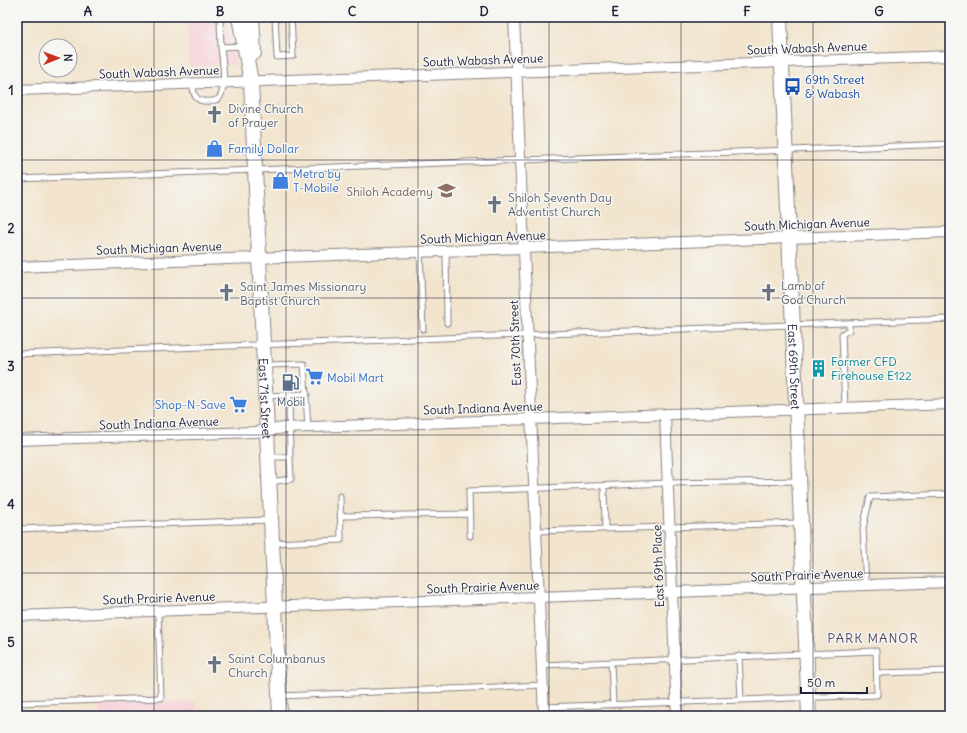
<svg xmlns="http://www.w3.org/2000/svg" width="967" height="733" viewBox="0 0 967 733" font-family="Delius,sans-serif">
<rect width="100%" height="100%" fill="#f6f6f2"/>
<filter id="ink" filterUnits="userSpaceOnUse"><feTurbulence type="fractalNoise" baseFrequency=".025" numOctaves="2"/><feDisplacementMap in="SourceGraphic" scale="8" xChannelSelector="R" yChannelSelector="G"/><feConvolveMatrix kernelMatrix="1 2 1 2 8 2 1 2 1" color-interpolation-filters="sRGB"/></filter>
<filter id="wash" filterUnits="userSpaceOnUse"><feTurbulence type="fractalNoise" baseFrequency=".012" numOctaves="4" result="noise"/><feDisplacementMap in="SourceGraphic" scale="16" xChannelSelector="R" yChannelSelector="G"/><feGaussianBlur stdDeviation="0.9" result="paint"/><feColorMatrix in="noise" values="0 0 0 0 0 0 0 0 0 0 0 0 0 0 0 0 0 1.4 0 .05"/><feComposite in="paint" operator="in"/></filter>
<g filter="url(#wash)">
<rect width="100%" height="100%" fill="#f2e4cd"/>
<path fill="#f6cfd8" d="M187,17H226L236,65L189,66Z
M196,702V716H99L98,705Z"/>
</g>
<g filter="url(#ink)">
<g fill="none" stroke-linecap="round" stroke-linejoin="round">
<defs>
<path id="lane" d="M275,17L277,57L293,56L291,17
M220,20L221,47
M193,83C193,88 193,95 197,98C201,103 217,102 220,97C227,86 222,59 221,47L244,46
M17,179L950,144
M446,251L447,323
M420,252L423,329
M17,354L950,319
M265,365L304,364L308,427
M289,395L290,457
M267,396L307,394
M845,408L842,334L849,330V323
M269,457H290L291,479L270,482
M604,486L605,529
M340,516L470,514
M17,529L270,520
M536,531L800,523
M470,536L469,491L667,483L798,481
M273,543L341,540L340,496
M866,586L863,528L870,497L950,494
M739,656L741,700
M611,662L613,705
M542,665L876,651L877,695L544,707
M877,673L950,671
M280,696L543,685
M17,703L161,698L158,611"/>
<path id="street" d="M514,17L544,716
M17,90L950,56
M17,267L950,232
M665,414L677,716
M17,440L255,432L284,428L950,404
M17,616L950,582"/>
<g id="secondary">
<path id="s1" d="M239,17L251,81L280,716"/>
<path d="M252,17L254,53"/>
<path id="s2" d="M780,17L809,716"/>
</g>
</defs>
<use href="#lane" stroke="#8a8384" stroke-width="7"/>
<use href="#street" stroke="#8a8384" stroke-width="12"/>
<use href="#secondary" stroke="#8a8384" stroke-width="16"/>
<use href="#lane" stroke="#fff" stroke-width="5"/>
<use href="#street" stroke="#fff" stroke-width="10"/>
<use href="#secondary" stroke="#fff" stroke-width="14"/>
</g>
</g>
<path fill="none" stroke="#22223b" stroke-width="1" stroke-opacity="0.55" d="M154,17V716M286,17V716M418,17V716M549,17V716M681,17V716M813,17V716M17,160H950M17,298H950M17,435H950M17,573H950"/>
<defs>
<symbol id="bus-bare" viewBox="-9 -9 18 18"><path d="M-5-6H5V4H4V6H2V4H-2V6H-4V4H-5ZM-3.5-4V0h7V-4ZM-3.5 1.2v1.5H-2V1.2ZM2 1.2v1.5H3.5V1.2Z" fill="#1a4fb4" stroke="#f6f6f2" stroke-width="2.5" paint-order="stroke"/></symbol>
<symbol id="church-bare" viewBox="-9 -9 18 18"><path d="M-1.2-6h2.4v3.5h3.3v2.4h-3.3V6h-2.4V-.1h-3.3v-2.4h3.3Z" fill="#6b7280" stroke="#f6f6f2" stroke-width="2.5" paint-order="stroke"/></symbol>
<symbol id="shop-bare" viewBox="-9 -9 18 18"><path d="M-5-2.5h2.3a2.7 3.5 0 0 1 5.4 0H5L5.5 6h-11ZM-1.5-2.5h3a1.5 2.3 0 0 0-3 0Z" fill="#3f7fe0" stroke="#f6f6f2" stroke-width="2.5" paint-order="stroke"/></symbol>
<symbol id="school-bare" viewBox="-9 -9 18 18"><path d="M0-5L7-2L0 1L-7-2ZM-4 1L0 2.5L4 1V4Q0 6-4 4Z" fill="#8d6e63" stroke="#f6f6f2" stroke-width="2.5" paint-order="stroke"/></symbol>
<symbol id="building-bare" viewBox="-9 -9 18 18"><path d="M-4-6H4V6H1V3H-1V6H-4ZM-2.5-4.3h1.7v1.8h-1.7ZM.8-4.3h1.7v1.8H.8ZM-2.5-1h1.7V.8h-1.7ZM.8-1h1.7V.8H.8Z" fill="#0f9aa8" stroke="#f6f6f2" stroke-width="2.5" paint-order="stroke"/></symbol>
<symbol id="supermarket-bare" viewBox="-9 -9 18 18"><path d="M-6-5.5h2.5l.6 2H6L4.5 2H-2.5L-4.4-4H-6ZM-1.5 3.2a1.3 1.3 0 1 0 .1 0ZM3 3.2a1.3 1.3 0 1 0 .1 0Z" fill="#3f7fe0" stroke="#f6f6f2" stroke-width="2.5" paint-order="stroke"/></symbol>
<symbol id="fuel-bare" viewBox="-9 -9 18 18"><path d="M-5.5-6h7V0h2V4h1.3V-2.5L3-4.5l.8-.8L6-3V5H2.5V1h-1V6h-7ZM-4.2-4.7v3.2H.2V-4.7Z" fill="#5c6f8a" stroke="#f6f6f2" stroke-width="2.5" paint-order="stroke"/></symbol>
</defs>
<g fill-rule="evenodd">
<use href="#bus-bare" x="780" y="74" width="25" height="25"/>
<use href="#church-bare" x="202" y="102" width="25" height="25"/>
<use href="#shop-bare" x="202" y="136" width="25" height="25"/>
<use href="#shop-bare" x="268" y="168" width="25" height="25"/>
<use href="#school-bare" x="434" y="178" width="25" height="25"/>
<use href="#church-bare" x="482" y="192" width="25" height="25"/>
<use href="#church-bare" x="756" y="280" width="25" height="25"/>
<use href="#church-bare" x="214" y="280" width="25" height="25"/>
<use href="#building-bare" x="806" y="356" width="25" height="25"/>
<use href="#supermarket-bare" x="302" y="364" width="25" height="25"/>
<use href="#fuel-bare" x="278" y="370" width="25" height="25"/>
<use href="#supermarket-bare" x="226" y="392" width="25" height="25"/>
<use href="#church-bare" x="202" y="652" width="25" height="25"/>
</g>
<g text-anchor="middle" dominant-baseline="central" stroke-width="3" stroke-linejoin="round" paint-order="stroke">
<g font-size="12" fill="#22223b" stroke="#f6f6f2">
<text transform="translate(807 48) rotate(-2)">South Wabash Avenue</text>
<text transform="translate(483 60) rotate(-2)">South Wabash Avenue</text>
<text transform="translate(159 72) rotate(-2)">South Wabash Avenue</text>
<text transform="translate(807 224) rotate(-2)">South Michigan Avenue</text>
<text transform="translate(483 237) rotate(-2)">South Michigan Avenue</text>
<text transform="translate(159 248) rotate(-2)">South Michigan Avenue</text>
<text transform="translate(515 343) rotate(-92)">East 70th Street</text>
<text stroke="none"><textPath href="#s2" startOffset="350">East 69th Street</textPath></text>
<text stroke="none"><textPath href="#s1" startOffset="383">East 71st Street</textPath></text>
<text transform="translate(483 408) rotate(-2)">South Indiana Avenue</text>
<text transform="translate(159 423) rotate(-2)">South Indiana Avenue</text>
<text transform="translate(658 566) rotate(-92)">East 69th Place</text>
<text transform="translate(807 575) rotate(-2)">South Prairie Avenue</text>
<text transform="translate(483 587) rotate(-2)">South Prairie Avenue</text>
<text transform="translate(159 598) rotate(-2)">South Prairie Avenue</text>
</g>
<g font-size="12" fill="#164399" stroke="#f6f6f2" text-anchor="start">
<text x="805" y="79">69th Street<tspan x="805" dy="14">&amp; Wabash</tspan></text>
</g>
<g font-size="12" fill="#5b616d" stroke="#f6f6f2" text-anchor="start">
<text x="228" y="108">Divine Church<tspan x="228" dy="14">of Prayer</tspan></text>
<text x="508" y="197">Shiloh Seventh Day<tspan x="508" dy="14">Adventist Church</tspan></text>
<text x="781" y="285">Lamb of<tspan x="781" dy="14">God Church</tspan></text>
<text x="240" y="286">Saint James Missionary<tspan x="240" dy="14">Baptist Church</tspan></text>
<text x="228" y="658">Saint Columbanus<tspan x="228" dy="14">Church</tspan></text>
</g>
<g font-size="12" fill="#366cbe" stroke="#f6f6f2" text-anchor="start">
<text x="228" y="148">Family Dollar</text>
<text x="293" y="173">Metro by<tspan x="293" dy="14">T-Mobile</tspan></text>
<text x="327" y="377">Mobil Mart</text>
<text x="226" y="404" text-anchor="end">Shop-N-Save</text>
</g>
<g font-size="12" fill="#785e54" stroke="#f6f6f2" text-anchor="end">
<text x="433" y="191">Shiloh Academy</text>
</g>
<g font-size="12" fill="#0d838f" stroke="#f6f6f2" text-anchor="start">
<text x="831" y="361">Former CFD<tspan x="831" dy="14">Firehouse E122</tspan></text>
</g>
<g font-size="12" fill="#4e5e75" stroke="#f6f6f2">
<text x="291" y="401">Mobil</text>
</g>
<g font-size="13" letter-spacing="1" fill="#594b6b" stroke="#f6f6f2">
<text x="873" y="638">PARK MANOR</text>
</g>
</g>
<rect width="967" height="733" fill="none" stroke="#f6f6f2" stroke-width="44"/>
<g transform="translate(58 58) rotate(89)"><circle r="19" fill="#f6f6f2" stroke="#a1a1a9"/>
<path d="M0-3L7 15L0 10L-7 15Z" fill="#c8321e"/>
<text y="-6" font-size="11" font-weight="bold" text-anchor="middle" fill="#22223b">N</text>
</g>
<path d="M801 687v6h66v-6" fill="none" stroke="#22223b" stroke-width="2"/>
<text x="807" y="687" font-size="12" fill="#22223b" stroke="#f6f6f2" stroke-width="3" paint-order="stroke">50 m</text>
<rect x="22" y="22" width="923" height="689" fill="none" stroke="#22223b" stroke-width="1.5"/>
<g font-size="13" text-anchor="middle" font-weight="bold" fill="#22223b">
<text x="88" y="16">A</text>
<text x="220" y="16">B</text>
<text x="352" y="16">C</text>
<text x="484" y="16">D</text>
<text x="615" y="16">E</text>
<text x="747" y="16">F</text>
<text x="879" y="16">G</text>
<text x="11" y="95">1</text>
<text x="11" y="233">2</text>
<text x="11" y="371">3</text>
<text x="11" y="509">4</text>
<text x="11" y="647">5</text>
</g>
</svg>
